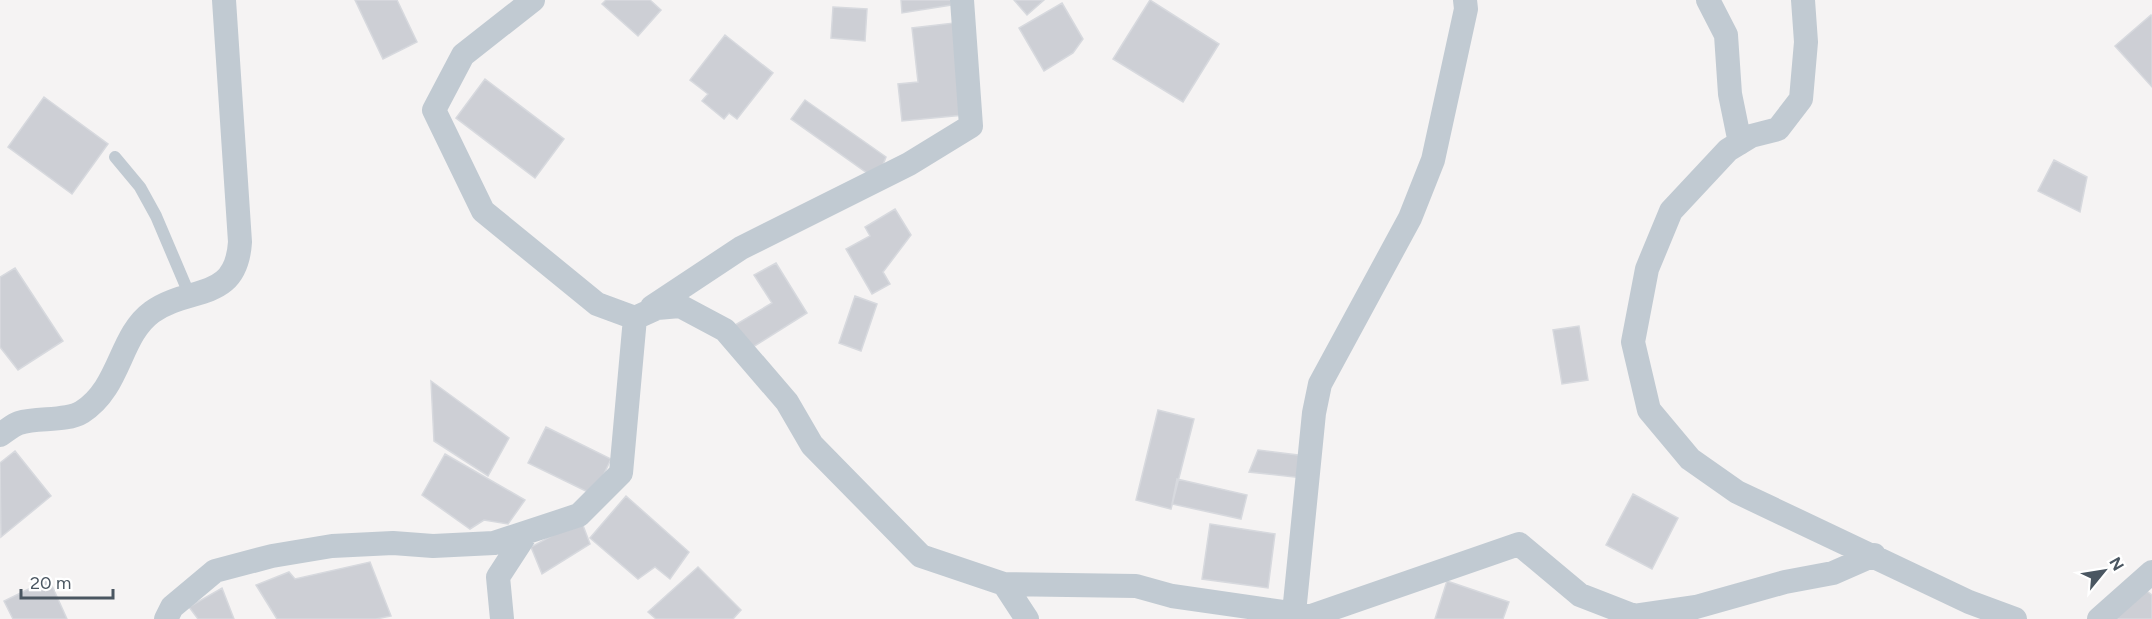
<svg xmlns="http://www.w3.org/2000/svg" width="2152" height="619" viewBox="0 0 2152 619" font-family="Figtree,sans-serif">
<rect width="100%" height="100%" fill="#f5f3f3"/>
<path fill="#cdcfd5" stroke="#d7d9de" stroke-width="1.5" d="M355,0H397L417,42L383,59Z
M606,0H650L661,10L638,36L602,4Z
M901,0H951V5L902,13Z
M1014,0H1044L1027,15Z
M1150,0L1219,44L1183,102L1113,59Z
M1062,3L1083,39L1073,53L1044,71L1019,28Z
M833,7L867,9L865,41L831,38Z
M2151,15L2152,17V87L2115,46Z
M954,23L964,115L902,121L898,84L918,82L912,28Z
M725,35L773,73L737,119L729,113L724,119L702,101L708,94L690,80Z
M485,79L564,139L535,178L456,118Z
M44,97L108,144L72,194L8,147Z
M805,100L886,157L877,180L791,119Z
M2054,160L2087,177L2080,212L2038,191Z
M895,209L911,235L883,272L890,284L872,294L846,249L870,236L865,227Z
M776,263L807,313L745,352L730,328L772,303L754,275Z
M15,268L63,341L18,370L0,347V277Z
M855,296L877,304L861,351L839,343Z
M1579,326L1588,380L1562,384L1553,330Z
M431,381L509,438L488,476L434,441Z
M1158,410L1194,419L1171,509L1136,500Z
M546,427L611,459L594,495L528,463Z
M1258,450L1306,456L1303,478L1249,472Z
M15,451L51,496L1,537L0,463Z
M445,454L525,500L508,524L484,520L470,529L422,495Z
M1177,479L1247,495L1241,519L1172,504Z
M1633,494L1678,518L1652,569L1606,545Z
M626,496L689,552L670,579L655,567L638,579L590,538Z
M581,520L590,544L542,574L531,547Z
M1210,524L1275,534L1268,588L1202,579Z
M370,562L391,616L376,619H277L256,585L289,572L295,579Z
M698,567L741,610L733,619H656L648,612Z
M49,579L67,619H13L4,601Z
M1447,581L1509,602L1503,619H1435Z
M2141,587L2152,595V619H2112Z
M222,588L234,619H198L189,607Z"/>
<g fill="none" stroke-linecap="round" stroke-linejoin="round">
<path stroke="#c1cad2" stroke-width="12" d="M115,157L140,187L156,216L190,296"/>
<path stroke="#c1cad2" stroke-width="24" d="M1708,0L1726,35L1730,94L1740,143
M1803,0L1806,42L1801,99L1778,129L1751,136L1728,150L1671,211L1647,269L1633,342L1649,410L1690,459L1737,492L1969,602L2015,619
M652,307L741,248L909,164L971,126L962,0
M635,318L657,308L680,306L725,330L787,402L812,445L921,556L1004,584L1136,586L1172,596L1311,616L1519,544L1580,595L1634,616L1696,607L1785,582L1833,573L1874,555
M0,435C6,431 13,425 19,423C38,417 66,422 82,412C121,387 119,336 152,312C190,285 236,303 240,242L224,0
M1004,584L1027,619
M1294,613L1314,413L1320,384L1410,218L1433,160L1466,9L1465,0
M166,619L172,607L215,571L272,556L332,546L393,543L433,546L494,543L579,515L621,473L635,318L597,304L483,211L434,110L463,55L533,0
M502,619L498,577L526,534
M2099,619L2152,572"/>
</g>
<g transform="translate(2104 571) rotate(60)" stroke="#ffffff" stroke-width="4.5" paint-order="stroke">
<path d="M0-4.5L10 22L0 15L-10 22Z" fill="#4a5661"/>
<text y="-9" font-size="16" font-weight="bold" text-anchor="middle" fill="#4a5661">N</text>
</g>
<path d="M21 589v9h92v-9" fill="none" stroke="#4a5661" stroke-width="3"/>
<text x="30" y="589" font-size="18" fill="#4a5661" stroke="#ffffff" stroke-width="4.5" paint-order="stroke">20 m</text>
</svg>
